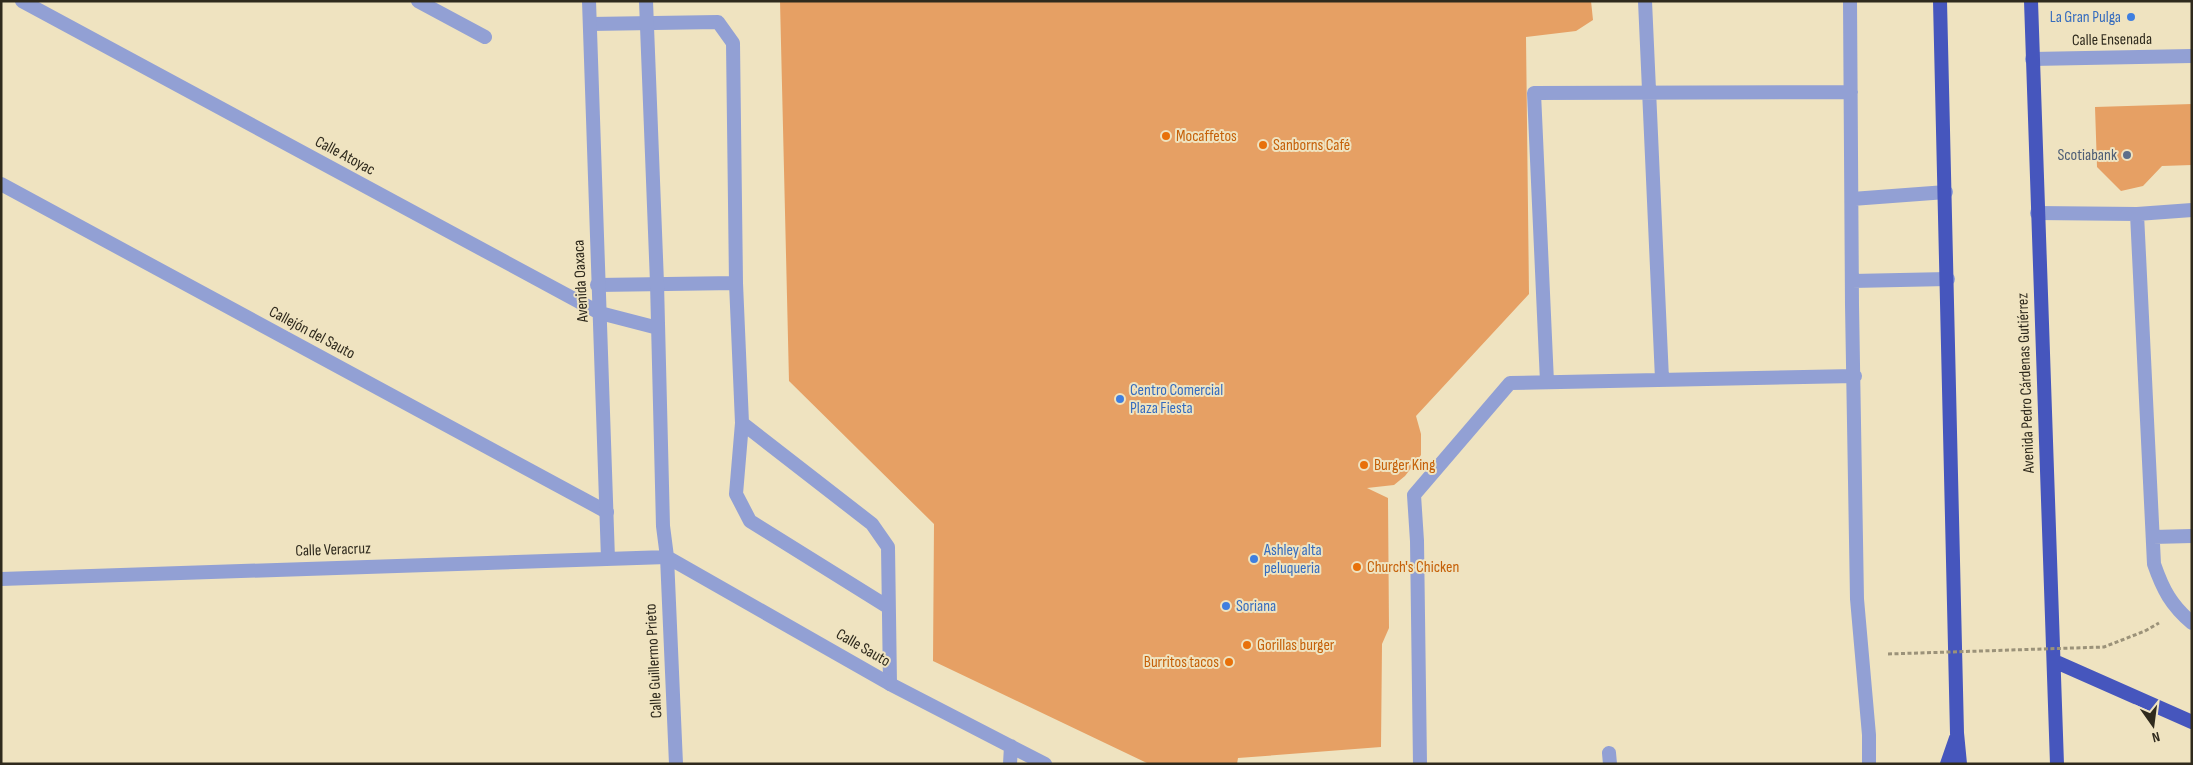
<svg xmlns="http://www.w3.org/2000/svg" width="2193" height="765" viewBox="0 0 2193 765" font-family="'Sofia Sans Condensed',sans-serif">
<rect width="100%" height="100%" fill="#efe3c0"/>
<path fill="#e6a064" d="M780,1H1591L1593,20L1576,31L1526,37L1529,294L1416,416L1421,434V455L1405,476L1394,485L1367,488L1388,498L1389,628L1382,644L1381,747L1238,758L1237,764H1149L933,661L934,524L789,381Z
M2192,104V165L2162,166L2143,186L2121,191L2097,167L2095,107Z"/>
<g fill="none" stroke-linecap="round" stroke-linejoin="round">
<path stroke="#9b9279" stroke-width="3" stroke-dasharray="4 2.5" stroke-linecap="butt" d="M2145,631L2159,623"/>
<path stroke="#92a0d4" stroke-width="14" d="M1645,1L1662,379
M1850,1L1852,305L1857,599L1869,735V764
M590,24L718,22L733,43L736,283L742,423L872,524L888,547L890,684
M1,184L607,512
M1852,199L1946,192
M2037,213L2137,214L2192,210
M2137,214L2154,564C2163,590 2171,605 2192,623
M1852,281L1948,279
M597,285L736,283
M1547,382L1534,93L1851,92
M742,423L736,494L750,521L888,607
M2153,537L2192,536
M1609,753L1610,764
M1420,764L1417,541L1414,495L1510,383L1855,376"/>
<path stroke="#92a0d4" stroke-width="14" d="M22,1L600,313L658,328
M418,1L485,37
M589,1L608,559
M646,1L657,283L663,526L667,557L676,764
M2032,59L2192,56
M667,557L890,684L1045,764
M1,579L667,557
M1010,764L1011,746"/>
<path stroke="#4656bd" stroke-width="14" d="M1940,1L1957,733L1960,764
M2031,1L2057,764
M2054,661L2192,722
M1947,764L1956,738"/>
<path stroke="#9b9279" stroke-width="3" stroke-dasharray="4 2.5" stroke-linecap="butt" d="M1888,654L2104,647L2145,631"/>
</g>
<g fill="#3f7fe0" stroke="#efe3c0" stroke-width="2">
<circle cx="2131" cy="17" r="5"/>
<circle cx="1120" cy="399" r="5"/>
<circle cx="1254" cy="559" r="5"/>
<circle cx="1226" cy="606" r="5"/>
</g>
<g fill="#e8710a" stroke="#efe3c0" stroke-width="2">
<circle cx="1166" cy="136" r="5"/>
<circle cx="1263" cy="145" r="5"/>
<circle cx="1364" cy="465" r="5"/>
<circle cx="1357" cy="567" r="5"/>
<circle cx="1247" cy="645" r="5"/>
<circle cx="1229" cy="662" r="5"/>
</g>
<circle fill="#5c6f8a" stroke="#efe3c0" stroke-width="2" cx="2127" cy="155" r="5"/>
<g text-anchor="middle" dominant-baseline="central" stroke-width="4" stroke-linejoin="round" paint-order="stroke">
<g font-size="16" fill="#366cbe" stroke="#efe3c0" text-anchor="start">
<text x="2121" y="17" text-anchor="end">La Gran Pulga</text>
<text x="1130" y="390">Centro Comercial<tspan x="1130" dy="18">Plaza Fiesta</tspan></text>
<text x="1264" y="550">Ashley alta<tspan x="1264" dy="18">peluqueria</tspan></text>
<text x="1236" y="606">Soriana</text>
</g>
<g font-size="16" fill="#2f2a1d" stroke="#efe3c0">
<text transform="translate(2112 40) rotate(-1)">Calle Ensenada</text>
<text transform="translate(345 156) rotate(28)">Calle Atoyac</text>
<text transform="translate(581 281) rotate(-93)">Avenida Oaxaca</text>
<text transform="translate(312 333) rotate(28)">Callejón del Sauto</text>
<text transform="translate(2026 383) rotate(-92)">Avenida Pedro Cárdenas Gutiérrez</text>
<text transform="translate(333 550) rotate(-2)">Calle Veracruz</text>
<text transform="translate(863 648) rotate(30)">Calle Sauto</text>
<text transform="translate(654 661) rotate(-93)">Calle Guillermo Prieto</text>
</g>
<g font-size="16" fill="#c56008" stroke="#efe3c0" text-anchor="start">
<text x="1176" y="136">Mocaffetos</text>
<text x="1273" y="145">Sanborns Café</text>
<text x="1374" y="465">Burger King</text>
<text x="1367" y="567">Church's Chicken</text>
<text x="1257" y="645">Gorillas burger</text>
<text x="1219" y="662" text-anchor="end">Burritos tacos</text>
</g>
<g font-size="16" fill="#4e5e75" stroke="#efe3c0" text-anchor="end">
<text x="2117" y="155">Scotiabank</text>
</g>
</g>
<rect width="2193" height="765" fill="none" stroke="#2f2a1d" stroke-width="5"/>
<g transform="translate(2153 725) rotate(166)" stroke="#efe3c0" stroke-width="4" paint-order="stroke">
<path d="M0-4L9 19L0 12L-9 19Z" fill="#2f2a1d"/>
<text y="-8" font-size="14" font-weight="bold" text-anchor="middle" fill="#2f2a1d">N</text>
</g>
</svg>
